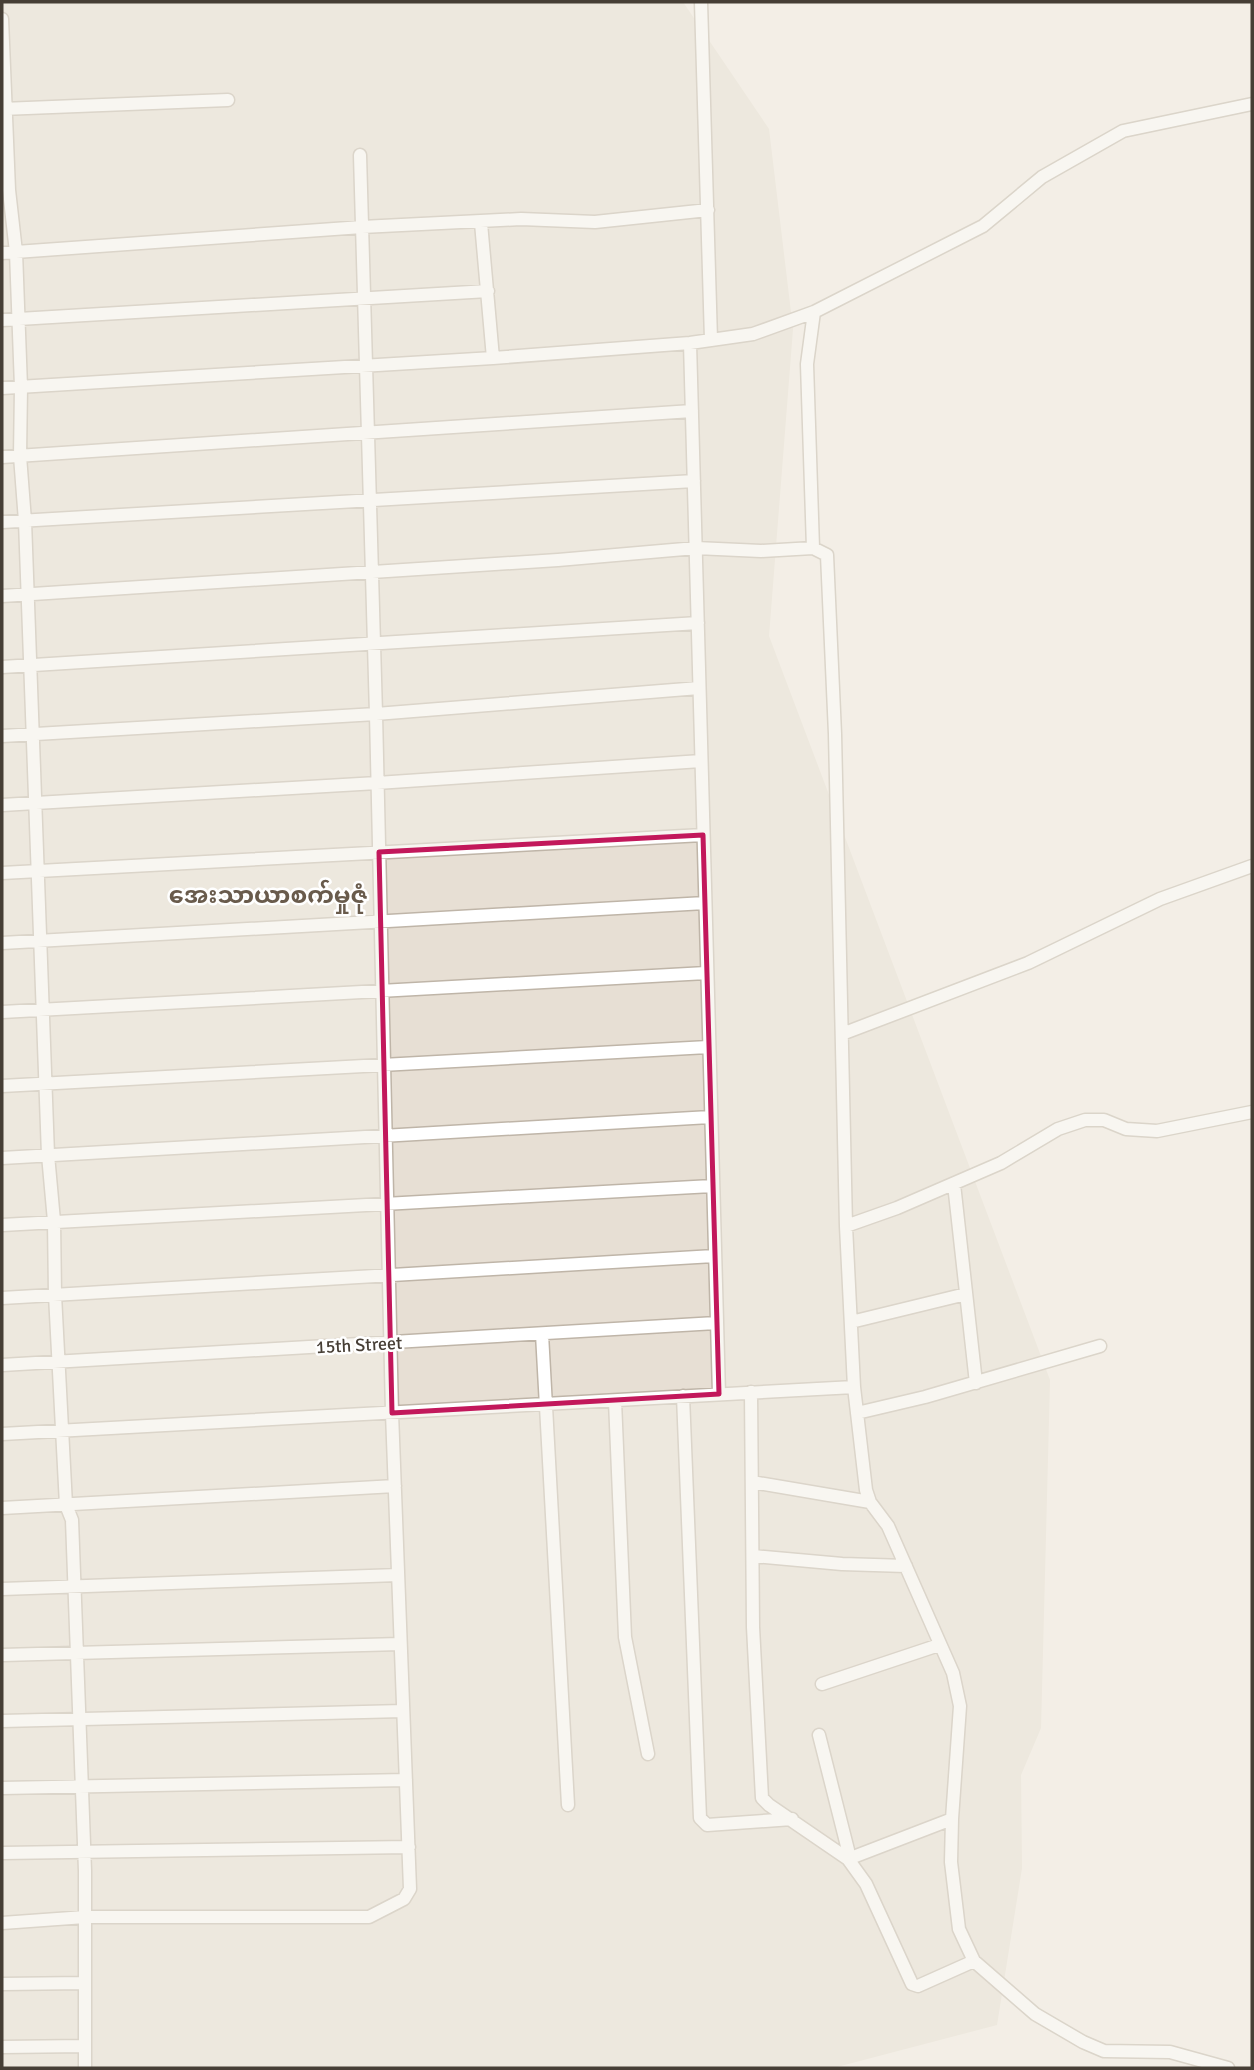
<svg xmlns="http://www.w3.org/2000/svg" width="1254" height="2070" viewBox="0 0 1254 2070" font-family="Signika,'Noto Sans Myanmar',sans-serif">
<rect width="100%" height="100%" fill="#f3eee6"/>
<path fill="#e7dfd4" d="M2,2H683L769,129L793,329L769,636L1050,1380L1041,1728L1021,1775L1022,1868L997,2025L833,2068H2Z"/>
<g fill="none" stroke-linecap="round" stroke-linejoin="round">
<defs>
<path id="minor" d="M701,2L711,340
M2,19L9,190L16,252L21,387L20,456L25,521L48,1155L54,1221L55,1295L66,1505L72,1520L85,1871V2068
M2,109L228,100
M481,223L493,358
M2,253L362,227L521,219L595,222L708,210
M2,320L488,291
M690,343L719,1394
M2,388L493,358L690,343L753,334L814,312L983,226L1042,177L1123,131L1252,104
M2,457L692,411
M2,522L694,481
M813,548L807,364L814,312
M2,596L558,560L696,548L761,551L813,548L827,555L835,734L846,1226L854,1387L866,1490L870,1502L888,1526L953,1673L960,1706L952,1819L951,1862L959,1929L974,1961L1035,2014L1083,2042L1104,2051L1170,2052L1228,2068
M2,667L698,623
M2,736L376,714L699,688
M2,805L377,783L701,761
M2,873L703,835
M2,943L705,903
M2,1012L706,973
M842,1034L1028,963L1160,899L1252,866
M2,1086L708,1047
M2,1158L710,1117
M954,1184L976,1383
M2,1225L712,1186
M846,1226L897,1208L1001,1163L1058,1129L1085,1120H1104L1126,1129L1157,1131L1252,1112
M2,1298L714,1256
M851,1322L966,1294
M542,1334L568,1805
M2,1365L716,1323
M751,1392L753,1627L762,1798L769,1805L848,1859L866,1884L912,1984L918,1986L974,1961
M683,1396L700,1818L707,1825L792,1819
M615,1401L625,1637L648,1754
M857,1413L925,1397L1100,1346
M2,1434L854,1387
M752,1482L870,1502
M2,1508L395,1486
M753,1556L842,1564L906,1566
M2,1589L398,1575
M2,1655L400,1644
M822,1684L939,1645
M2,1721L403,1711
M819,1735L848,1850V1859
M2,1788L406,1780
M2,1853L409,1847
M848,1859L952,1819
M2,1923L85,1917H369L404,1899L410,1889L392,1413L376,714L360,155
M2,1984L85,1983
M2,2047L85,2046"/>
</defs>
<use href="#minor" stroke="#bfb5a8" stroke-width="15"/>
<use href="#minor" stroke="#fff" stroke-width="12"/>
</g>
<path d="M0 0H1254V2070H0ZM703,835L719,1394L392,1413L379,852Z" fill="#f3eee6" fill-opacity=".55" fill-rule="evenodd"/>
<path fill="none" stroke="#c2185b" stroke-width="5" stroke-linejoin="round" d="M703,835L719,1394L392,1413L379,852Z"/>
<g text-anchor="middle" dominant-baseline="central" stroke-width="5" stroke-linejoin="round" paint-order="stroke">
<g font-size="18" fill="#463e35" stroke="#fff">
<text transform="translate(359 1345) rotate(-3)">15th Street</text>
</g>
<g font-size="24" font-weight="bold" fill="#695b4c" stroke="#fff">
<text x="268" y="895">အေးသာယာစက်မှုဇုံ</text>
</g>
</g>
<rect width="1254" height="2070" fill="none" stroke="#463e35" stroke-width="7"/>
</svg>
